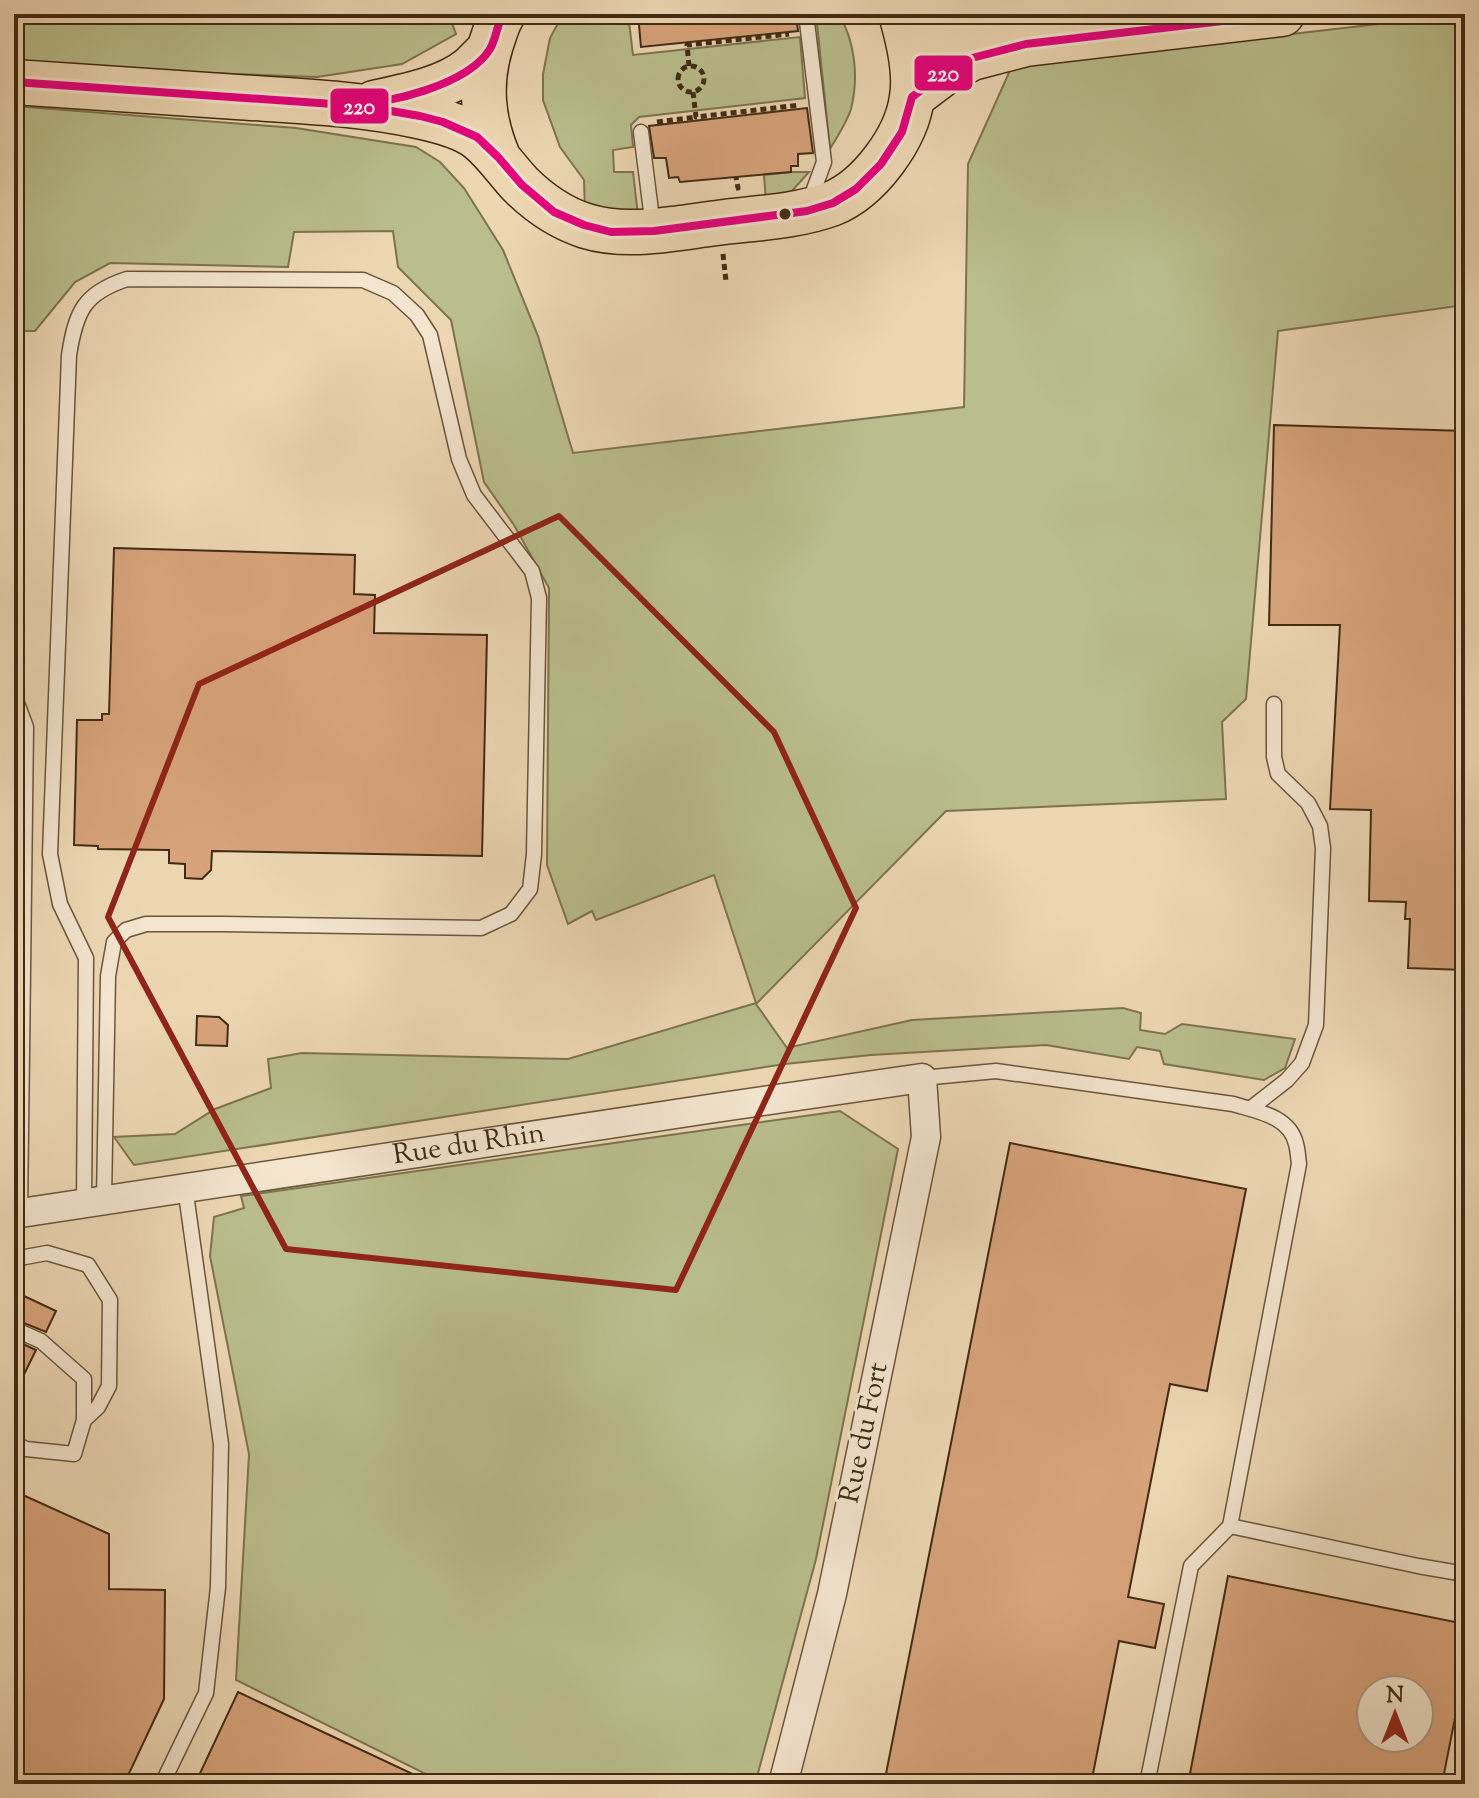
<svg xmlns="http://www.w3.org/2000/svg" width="1479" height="1798" viewBox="0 0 1479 1798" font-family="'Sorts Mill Goudy',serif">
<rect width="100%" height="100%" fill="#edd7b3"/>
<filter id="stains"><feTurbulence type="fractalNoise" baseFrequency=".0025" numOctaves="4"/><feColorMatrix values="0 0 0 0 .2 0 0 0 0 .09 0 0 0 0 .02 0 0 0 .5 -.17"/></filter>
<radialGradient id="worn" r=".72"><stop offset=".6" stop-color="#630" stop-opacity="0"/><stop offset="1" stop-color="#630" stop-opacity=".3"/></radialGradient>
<path fill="#b9be8c" stroke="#7d744f" stroke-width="2" d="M14,14H452L450,18L456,34L402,64L317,77L14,66Z
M563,14H628L633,55L800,37L805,98L639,117L631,125L633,147L613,150L614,172H633L638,216L585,213L584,180L560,147L543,100V74L550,38Z
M816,14H839C855,42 859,77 851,109C847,122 837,137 830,149Z
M1465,14V305L1278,331L1246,699L1222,722L1226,799L946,811L756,1004L787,1048L912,1020L1123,1008L1141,1013L1140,1030L1165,1034L1182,1024L1295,1039L1285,1068L1264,1080L1164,1064L1160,1051L1137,1047L1129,1059L1046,1045L871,1055L785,1064L134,1165L114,1137L175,1134L215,1109L271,1088L268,1059L302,1053L568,1059L756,1003L714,875L596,920L592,911L568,924L547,865L549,588L514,525L484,482L451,320L398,267L393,231L294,232L288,267L110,263L75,282L35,331H14V106L296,128L416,147L440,162L464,188L503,250L538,336L573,453L964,407L968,164L1012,66Z
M791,172H809L782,202L766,203L764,175Z
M840,1111L898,1149L816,1559L755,1784H446L236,1680L249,1454L210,1256L214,1217L244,1208L241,1196Z"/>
<path fill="#d8a37b" stroke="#412a12" stroke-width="2" fill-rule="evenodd" d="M638,14H796L798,31L641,47Z
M807,108L813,153L798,154V166H791V172L680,182L678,177L669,178L666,158H654L649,126Z
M1274,425L1465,431V970L1408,968L1410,919H1405L1406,902L1369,901L1371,810L1330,809L1340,625H1269Z
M114,548L355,555L354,594L375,595L374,633L487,635L482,856L212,851L211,870L202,879L185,878V864L169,863V850L98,849V846L74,845L77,720H102V714H109Z
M197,1016L219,1017L228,1025L227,1046L196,1045Z
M1010,1143L1246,1189L1210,1374L1207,1391L1170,1384L1128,1597L1164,1604L1155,1648L1119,1641L1091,1784H884Z
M24,1296L56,1311L46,1332L14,1319Z
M14,1340L36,1350L14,1395Z
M14,1491L109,1534V1589L165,1590L164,1699L124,1784H14Z
M1228,1576L1465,1624V1667L1442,1784H1188ZM1371,1690H1419V1738H1371Z
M238,1692L274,1709L434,1784H195Z"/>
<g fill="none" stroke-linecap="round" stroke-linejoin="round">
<defs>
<path id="service" d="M806,14L824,162L809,203
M641,132L653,227
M14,695L26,727L20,1213
M922,1078L996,1071L1233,1104C1256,1111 1290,1116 1296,1144C1298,1150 1298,1158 1299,1164L1230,1526L1191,1566L1147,1784
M1250,1109L1287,1080L1302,1063L1316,1025L1323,848L1320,826L1308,803L1278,774L1274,757V704
M84,1203L86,958L60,904L50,854L69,355C76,311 84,293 127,279L363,280L393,293L417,315L430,335L459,459L474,495L532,571L539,598L534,854L530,889L511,914L481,928L223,924H146L126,930L114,942L108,976L104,1199
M14,1259L47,1253L88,1265L110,1300L109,1386L98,1407L84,1420
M14,1329L41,1341L84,1379V1420L74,1454L26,1449L14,1443
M1230,1526L1418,1566L1465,1574
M162,1784L206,1693L218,1587L221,1444L185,1187"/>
<g id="minor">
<path id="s1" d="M14,1214L715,1108L922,1078L926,1137L832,1594L783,1784"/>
</g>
<path id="primary" d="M902,14L941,33L959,39L1007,43
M14,82C88,87 163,92 237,97C298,101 358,103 418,116C437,120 463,126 479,139C495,152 506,169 520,184C538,202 561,218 586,226C628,239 675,228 717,223C755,218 795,217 831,204C869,189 907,138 912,97C916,73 908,38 901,14
M912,97L945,72L972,58L1026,44L1282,14
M374,103C406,96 445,89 471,68C477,62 483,56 489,50
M498,157C482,119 479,83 491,44C495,33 497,23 503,14"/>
</defs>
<use href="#service" stroke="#6c553a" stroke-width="17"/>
<use href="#minor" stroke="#6c553a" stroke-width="31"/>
<use href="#primary" stroke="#412a12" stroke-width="47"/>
<path stroke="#412a12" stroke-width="5" stroke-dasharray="6 4" stroke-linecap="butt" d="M678 79a13 13 0 1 1 26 0a13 13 0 1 1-26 0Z
M689,66L687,45L789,34
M693,92L696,117L800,105
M657,122L696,117
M736,188H738L736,177
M723,254L726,281"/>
<use href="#service" stroke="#f3e5ce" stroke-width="14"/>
<use href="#minor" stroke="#f3e5ce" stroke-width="28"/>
<use href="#primary" stroke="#edd7b3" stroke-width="44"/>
<defs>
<path id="bus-1" d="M14,82L362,106L420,116L443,122L477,137L498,157L522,185L554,212L584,225L611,232L654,231L807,211L833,203L856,189L881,164L902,132L912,97L945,72L972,58L1026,44L1282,14
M349,105C388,104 468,85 490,49C496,39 497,25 503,14"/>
</defs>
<use href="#bus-1" stroke="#f3e5ce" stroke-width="14"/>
<use href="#bus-1" stroke="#e5007d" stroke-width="8"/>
</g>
<path fill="none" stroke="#8f2418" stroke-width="6" stroke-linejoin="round" d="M559,516L774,732L856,908L676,1290L286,1249L108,917L199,684Z"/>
<circle fill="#412a12" stroke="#f3e5ce" stroke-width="3" cx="785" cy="214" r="7"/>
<g text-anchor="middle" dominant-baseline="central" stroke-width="6" stroke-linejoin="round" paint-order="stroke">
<g font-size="28" fill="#412a12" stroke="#f3e5ce">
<text stroke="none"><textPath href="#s1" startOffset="460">Rue du Rhin</textPath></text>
<text transform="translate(865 1433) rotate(-78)">Rue du Fort</text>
</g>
</g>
<g stroke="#f3e5ce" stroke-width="3">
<rect x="913" y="54" width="61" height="38" rx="8" fill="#e5007d"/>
<rect x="329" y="87" width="61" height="38" rx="8" fill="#e5007d"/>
</g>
<g font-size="22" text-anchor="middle" font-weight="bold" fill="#fff">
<text x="943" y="81">220</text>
<text x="359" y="114">220</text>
</g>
<rect width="1479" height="1798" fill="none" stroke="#edd7b3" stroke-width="48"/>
<rect x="16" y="16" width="1447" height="1766" fill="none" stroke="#412a12" stroke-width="4"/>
<rect x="24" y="24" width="1431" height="1750" fill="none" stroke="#412a12" stroke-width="2"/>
<g transform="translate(1395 1714)"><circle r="38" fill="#f3e5ce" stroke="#ac9a83" stroke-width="2"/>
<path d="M0-6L14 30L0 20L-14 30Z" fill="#8f2418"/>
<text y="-12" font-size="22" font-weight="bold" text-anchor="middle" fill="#412a12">N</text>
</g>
<rect width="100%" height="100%" filter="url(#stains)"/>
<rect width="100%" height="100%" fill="url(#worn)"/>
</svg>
